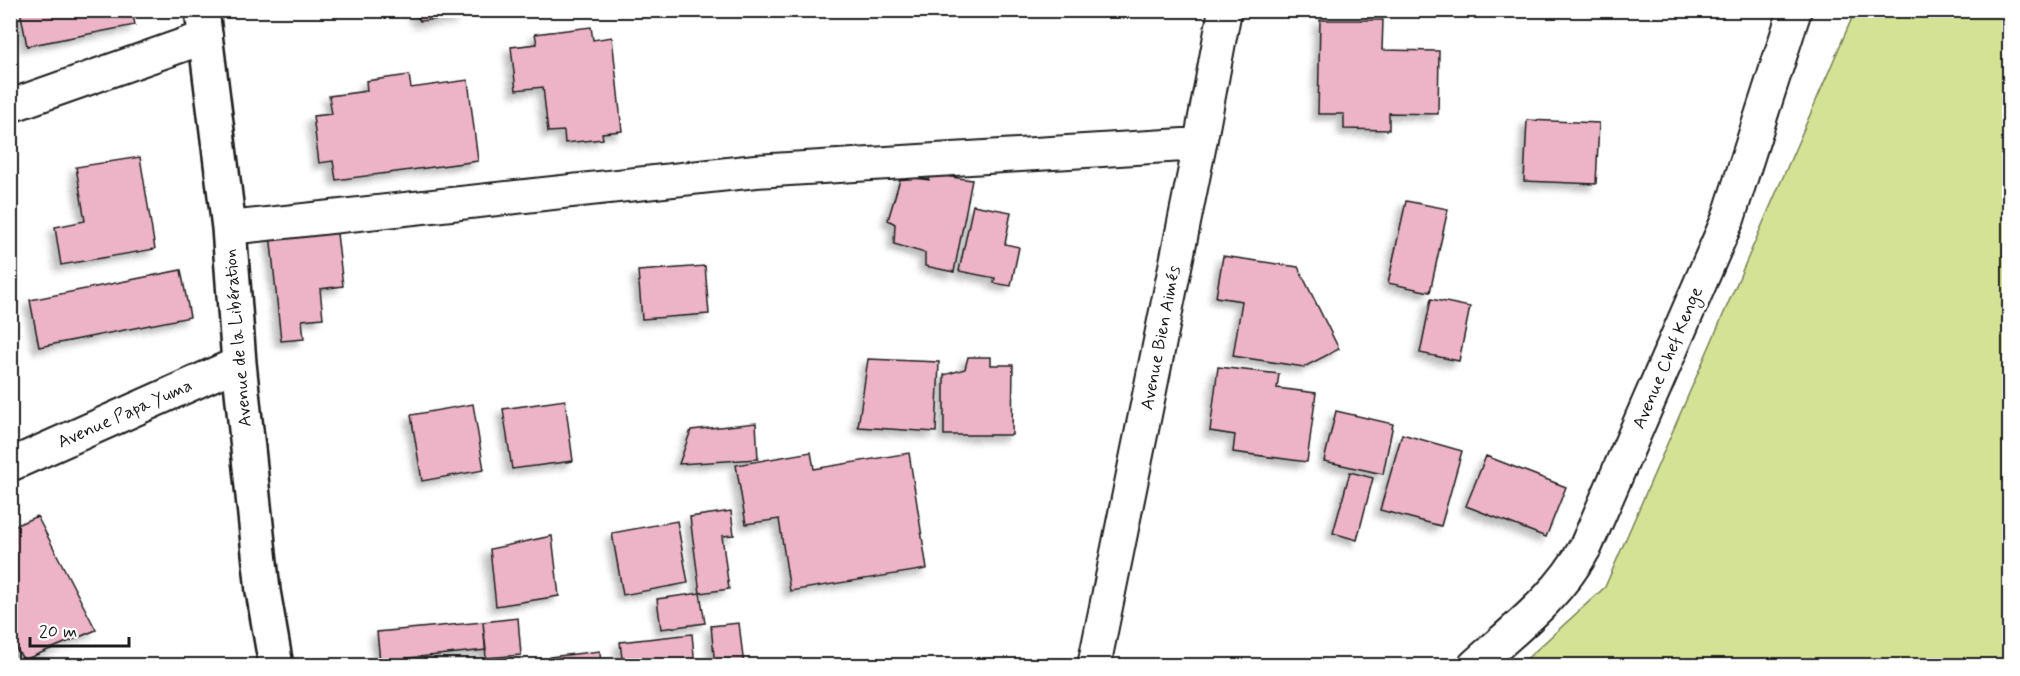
<svg xmlns="http://www.w3.org/2000/svg" width="2020" height="676" viewBox="0 0 2020 676" font-family="Mynerve,sans-serif">
<defs>
<filter id="shadow"><feDropShadow dx="-5.5" dy="5.5" stdDeviation="3" flood-color="#0004"/></filter>
</defs>
<rect width="100%" height="100%" fill="#fff"/>
<filter id="ink" filterUnits="userSpaceOnUse"><feTurbulence type="fractalNoise" baseFrequency=".0167" numOctaves="2"/><feDisplacementMap in="SourceGraphic" scale="12" xChannelSelector="R" yChannelSelector="G"/><feConvolveMatrix kernelMatrix="1 2 1 2 8 2 1 2 1" color-interpolation-filters="sRGB"/></filter>
<g filter="url(#ink)">
<path fill="#d4e295" stroke="#787f58" stroke-width="1.5" d="M1855,11H2009V665H1520L1605,587Z"/>
<path fill="#edb4c7" stroke="#1c1c1c" stroke-width="1.5" filter="url(#shadow)" d="M20,10H132L135,25L27,46Z
M413,10H457L462,17L420,21Z
M1320,20H1383L1382,50L1439,51L1438,114L1389,113V130L1344,129V114H1318Z
M591,27L593,40L612,37L622,131L602,133L603,139L565,143L564,131L548,132L543,87L516,90L511,47L537,44L535,34Z
M409,75L411,88L468,80L478,161L336,180L333,161L319,163L313,116L332,114L329,96L367,91L366,81Z
M1527,120L1599,123L1596,184L1524,181Z
M140,157L155,249L61,265L55,227L85,221L76,167Z
M931,174L972,180L954,272L925,266V253L894,244L895,224L888,220L901,176L929,180Z
M1406,201L1448,209L1430,292L1388,283Z
M973,205L1011,212L1005,244L1019,247L1011,286L994,283L995,278L959,271Z
M336,225L343,286L320,289L323,318L302,320L304,339L281,341L270,233Z
M1223,256L1298,267L1339,349L1304,367L1233,356L1242,301L1216,297Z
M705,266L709,314L642,319L638,271Z
M181,270L190,317L39,347L30,300Z
M1431,299L1470,307L1459,361L1420,353Z
M968,357H991V365H1013L1012,435H944V375L965,369Z
M868,359L939,362L936,432L858,427Z
M1218,367L1279,374L1277,388L1316,393L1307,462L1233,452L1235,435L1210,431Z
M565,400L573,461L512,469L503,409Z
M473,404L484,470L422,481L411,415Z
M1336,411L1393,424L1383,474L1324,461Z
M756,423L758,459L679,464L691,430Z
M1402,434L1462,451L1441,526L1380,510Z
M811,452L814,469L909,453L927,569L790,591L779,519L746,524L736,465Z
M1486,456L1566,487L1546,537L1466,506Z
M1350,472L1373,478L1357,540L1333,533Z
M731,511L734,535L722,536L729,589L700,593L690,517Z
M37,516L96,630L24,660L10,640V528Z
M677,521L688,583L623,595L612,533Z
M552,536L559,596L496,606L490,549Z
M700,593L705,623L661,629L657,599Z
M518,618L521,655L486,658L483,622Z
M483,622L486,650L380,661L377,632Z
M739,623L744,666H715L711,626Z
M692,634L695,666H623L620,642Z
M600,651L601,666H551L550,657Z"/>
<g fill="none" stroke-linecap="round" stroke-linejoin="round">
<defs>
<path id="minor" d="M10,106L206,37
M229,228L756,171L1200,144
M10,465L239,363
M1094,666L1200,144L1225,10
M1474,666C1516,628 1559,596 1586,546L1728,219L1795,10"/>
<path id="tertiary" d="M202,10L229,228L239,363L263,591L276,666"/>
</defs>
<use href="#minor" stroke="#1c1c1c" stroke-width="36"/>
<use href="#tertiary" stroke="#1c1c1c" stroke-width="38"/>
<use href="#minor" stroke="#fff" stroke-width="32"/>
<use href="#tertiary" stroke="#fff" stroke-width="33"/>
</g>
</g>
<g text-anchor="middle" dominant-baseline="central" stroke-width="6" stroke-linejoin="round" paint-order="stroke">
<g font-size="18" fill="#1c1c1c" stroke="#fff">
<text transform="translate(238 338) rotate(-95)">Avenue de la Libération</text>
<text transform="translate(1161 338) rotate(-79)">Avenue Bien Aimés</text>
<text transform="translate(1668 358) rotate(-67)">Avenue Chef Kenge</text>
<text transform="translate(125 414) rotate(-24)">Avenue Papa Yuma</text>
</g>
</g>
<rect width="2020" height="676" fill="none" stroke="#fff" stroke-width="36"/>
<rect x="18" y="18" width="1984" height="640" fill="none" stroke="#1c1c1c" stroke-width="2" filter="url(#ink)"/>
<path d="M30 637v9h99v-9" fill="none" stroke="#1c1c1c" stroke-width="3"/>
<text x="39" y="637" font-size="18" fill="#1c1c1c" stroke="#ffffff" stroke-width="4.5" paint-order="stroke">20 m</text>
</svg>
